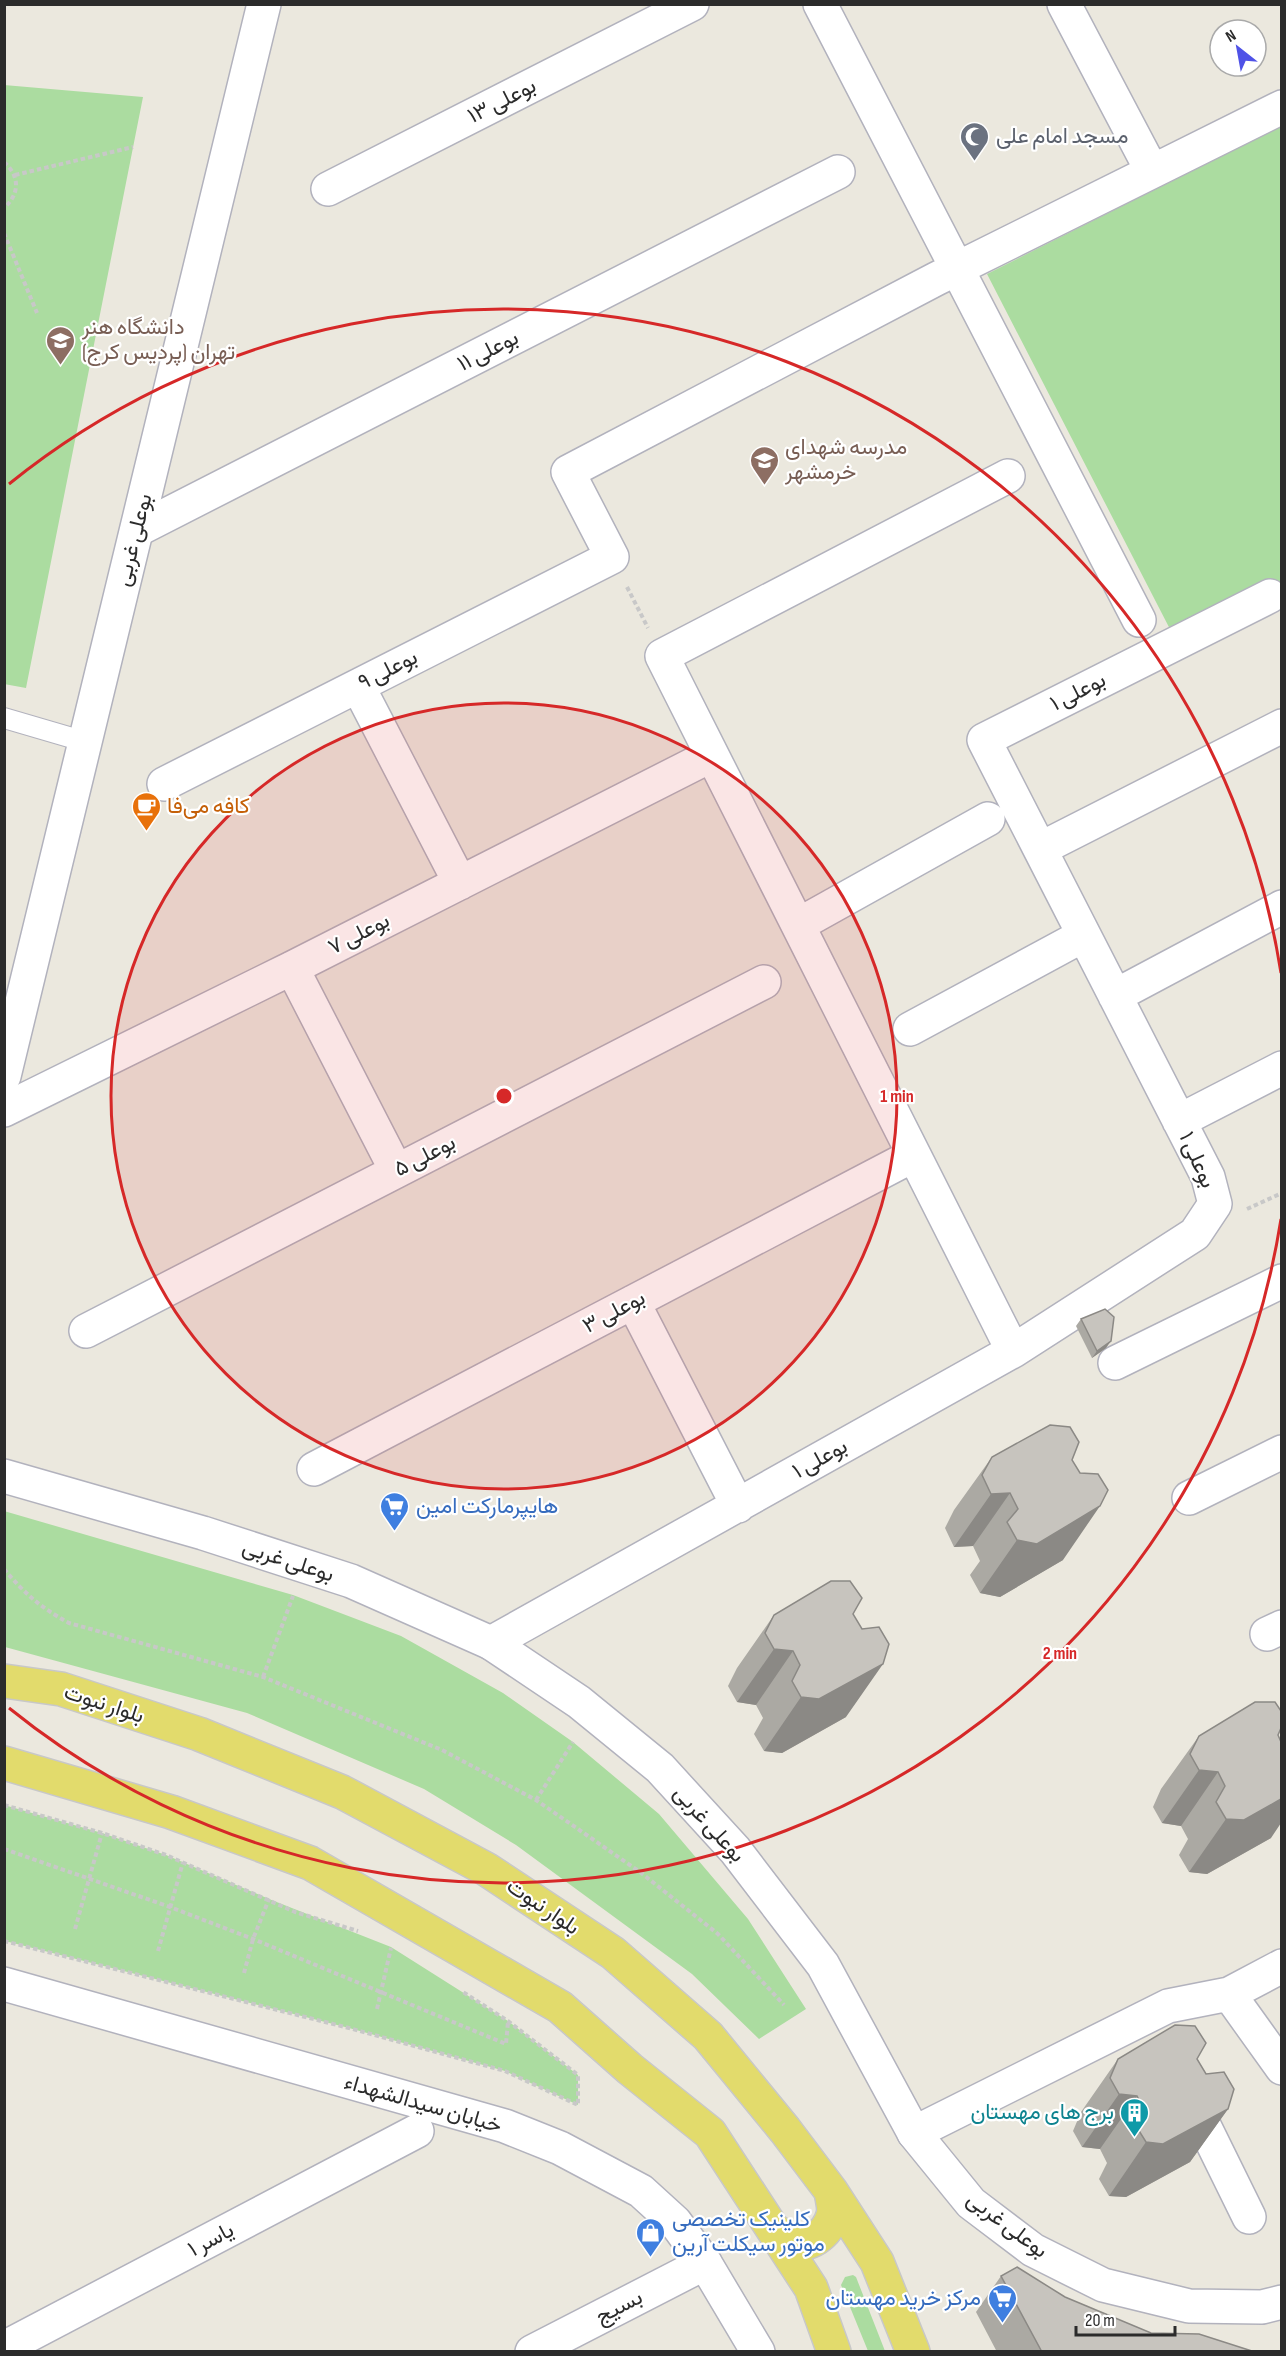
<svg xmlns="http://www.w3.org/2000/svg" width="1286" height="2356" viewBox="0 0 1286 2356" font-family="'Sofia Sans Condensed',Vazirmatn,sans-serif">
<rect width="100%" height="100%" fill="#ebe8de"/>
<path fill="#abdca0" d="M4,85L143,97L26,688L4,684Z
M1281,126V583L1172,633L987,274Z
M4,1511L293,1595L401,1636L503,1693L573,1742L659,1814L748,1919L806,2009L759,2039L692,1974L516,1845L424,1789L247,1713L5,1647Z
M4,1805L102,1833L166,1855L269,1899L391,1947L508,2021L578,2075V2105L505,2071L349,2028L5,1941Z
M853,2275L856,2277L885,2351H868L841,2285L845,2277Z"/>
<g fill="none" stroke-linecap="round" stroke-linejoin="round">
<defs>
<path id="service" d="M4,718L86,742"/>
<path id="minor" d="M820,4L1139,620
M1064,4L1152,171
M328,189L692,4
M1008,476L662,656L1013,1351
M137,530L838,172
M358,686L460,883
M164,784L612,557L568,472L936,279L1282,107
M1040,849L1282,726
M798,925L988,819
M292,968L396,1170
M1115,996L1282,907
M910,1029L1084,935
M4,1110L292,968L712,755
M1179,1121L1282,1068
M633,1302L738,1506
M86,1331L764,982
M1115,1363L1282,1281
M314,1469L914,1155
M1189,1498L1282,1452
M1267,1634L1282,1627
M491,1643L1013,1351L1195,1234L1215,1204L1208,1177L984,740L1270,596
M1229,1994L1282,1966
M1189,2095L1249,2217
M914,2133L1168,2006L1229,1994L1282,2068
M4,2348L417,2131
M532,2352L705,2263"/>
<path id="tertiary" d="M4,1076L264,4
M4,1476L203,1533L351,1581L491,1643L579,1702L660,1768L735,1850L823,1965L914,2133L971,2203L1033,2250L1103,2285L1189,2306L1262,2307L1282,2302
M4,1984L505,2126L560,2148L641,2191L675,2222L705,2263L758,2352"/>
<path id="primary" d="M4,1681L61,1689L199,1734L342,1792L486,1869L613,1953L708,2036L785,2130L831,2191L877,2262L913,2352
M4,1763L171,1812L310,1863L560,2007L630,2069L710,2133L811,2288L834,2352
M773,2229C778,2233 783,2238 789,2241C807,2250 829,2233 833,2215C835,2208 832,2199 831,2191"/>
</defs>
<use href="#service" stroke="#b2b2bd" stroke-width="22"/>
<use href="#minor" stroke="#b2b2bd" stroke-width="36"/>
<use href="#tertiary" stroke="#b2b2bd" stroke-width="36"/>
<use href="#primary" stroke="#c8c8c8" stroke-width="36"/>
<path stroke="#c8c8c8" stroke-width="4" stroke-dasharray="4.5 3" stroke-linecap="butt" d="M4,162C20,176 20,194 4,208
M15,175L133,147
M4,233L37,313
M627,587L648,628
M1247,1209L1282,1193
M4,1569C26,1595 40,1607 69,1623L263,1677L442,1750L536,1800L640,1872L718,1934L784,2005
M263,1677L293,1596
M536,1800L573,1742
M4,1805L102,1833L166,1855L295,1912L358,1931
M4,1849L170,1907L253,1939L506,2044L508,2022
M75,1929L102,1833
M4,1941L349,2028L505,2071L578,2105V2075L508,2021L463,1992
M158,1951L183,1862
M244,1973L253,1939L269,1899
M377,2009L391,1948"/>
<use href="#service" stroke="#fff" stroke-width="20"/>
<use href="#minor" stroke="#fff" stroke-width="33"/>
<use href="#tertiary" stroke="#fff" stroke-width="33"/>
<use href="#primary" stroke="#e2db6c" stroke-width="33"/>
</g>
<path fill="#aba9a3" d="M1081,1319L1106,1348L1092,1358L1076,1326Z
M992,1457L1072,1460L1063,1560L1000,1597L980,1593L970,1575L980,1561L973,1546L954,1547L945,1528L954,1510Z
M853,1614L846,1717L782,1753L764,1751L754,1734L763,1718L756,1705L737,1702L728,1686L737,1668L774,1615Z
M1278,1735L1271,1838L1207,1874L1189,1872L1179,1855L1188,1839L1181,1826L1162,1823L1153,1807L1161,1789L1199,1736Z
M1118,2059H1197L1228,2109L1190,2162L1126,2197L1109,2196L1099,2179L1107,2163L1100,2149L1082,2147L1073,2131L1081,2112Z
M1001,2276L1065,2297L1151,2333L1255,2352H997L976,2312Z"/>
<path fill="#8b8985" d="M1111,1341L1106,1348L1092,1358L1097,1351Z
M1010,1493L973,1546L954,1547L991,1494Z
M1100,1506L1063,1560L1000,1597L980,1593L1017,1540Z
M774,1649L793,1651L756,1705L737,1702Z
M883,1664L846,1717L782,1753L764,1751L801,1697Z
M1199,1770L1218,1772L1181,1826L1162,1823Z
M1281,1799V1823L1271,1838L1207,1874L1189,1872L1226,1819Z
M1119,2094L1137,2096L1100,2149L1082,2147Z
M1228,2109L1190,2162L1126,2197L1109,2196L1146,2142Z"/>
<path fill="#c7c4be" stroke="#8b8985" stroke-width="1.5" d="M1105,1309L1114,1317L1111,1341L1097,1351L1081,1319Z
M1050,1425L1070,1427L1079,1442L1072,1460L1080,1473L1098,1474L1108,1490L1100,1506L1037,1544L1017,1540L1007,1522L1018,1509L1010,1493L991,1494L982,1475L992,1457Z
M831,1581H850L862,1598L853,1614L862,1629L879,1627L889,1644L883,1664L819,1699L801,1697L792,1681L800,1665L793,1651L774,1649L765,1633L774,1615Z
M1255,1702H1275L1281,1711V1728L1278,1735L1281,1742V1799L1244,1820L1226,1819L1216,1802L1225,1786L1218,1772L1199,1770L1190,1754L1199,1736Z
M1175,2025L1195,2026L1206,2043L1197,2059L1206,2074L1224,2072L1234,2089L1228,2109L1163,2144L1146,2142L1136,2126L1144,2110L1137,2096L1119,2094L1110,2078L1118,2059Z
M1017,2267L1065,2297L1151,2333L1199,2334L1255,2352H1042L1001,2276Z"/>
<circle cx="504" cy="1096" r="393" fill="#d62828" fill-opacity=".12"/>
<g fill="none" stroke="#d62828" stroke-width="3">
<circle cx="504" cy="1096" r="393"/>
<path d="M1281 1219A787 787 0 0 1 9 1708M9 484A787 787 0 0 1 1281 973"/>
</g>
<defs>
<symbol id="mosque-pin" viewBox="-11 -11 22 30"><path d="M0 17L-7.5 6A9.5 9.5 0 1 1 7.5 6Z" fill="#6b7280" stroke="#fff"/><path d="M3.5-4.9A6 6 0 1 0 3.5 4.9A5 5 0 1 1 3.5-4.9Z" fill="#fff"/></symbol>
<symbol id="university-pin" viewBox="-11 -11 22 30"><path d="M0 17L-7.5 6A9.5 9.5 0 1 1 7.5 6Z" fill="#8d6e63" stroke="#fff"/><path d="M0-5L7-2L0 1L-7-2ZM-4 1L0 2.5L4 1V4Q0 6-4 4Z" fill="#fff"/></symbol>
<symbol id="school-pin" viewBox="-11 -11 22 30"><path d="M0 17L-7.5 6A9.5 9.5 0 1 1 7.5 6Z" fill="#8d6e63" stroke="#fff"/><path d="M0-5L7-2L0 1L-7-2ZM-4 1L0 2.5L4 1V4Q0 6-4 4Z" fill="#fff"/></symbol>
<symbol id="cafe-pin" viewBox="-11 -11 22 30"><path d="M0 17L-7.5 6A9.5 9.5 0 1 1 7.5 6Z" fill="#e8710a" stroke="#fff"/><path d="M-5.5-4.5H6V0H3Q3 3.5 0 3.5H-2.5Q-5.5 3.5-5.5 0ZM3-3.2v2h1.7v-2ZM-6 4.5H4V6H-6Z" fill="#fff"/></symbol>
<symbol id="supermarket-pin" viewBox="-11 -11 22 30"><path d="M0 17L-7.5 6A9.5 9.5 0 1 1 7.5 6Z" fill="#3f7fe0" stroke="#fff"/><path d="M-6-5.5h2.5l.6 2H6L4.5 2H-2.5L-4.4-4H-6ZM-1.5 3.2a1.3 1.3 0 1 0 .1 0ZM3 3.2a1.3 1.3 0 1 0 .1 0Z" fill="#fff"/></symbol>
<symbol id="building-pin" viewBox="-11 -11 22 30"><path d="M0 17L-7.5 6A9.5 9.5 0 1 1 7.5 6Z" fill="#0f9aa8" stroke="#fff"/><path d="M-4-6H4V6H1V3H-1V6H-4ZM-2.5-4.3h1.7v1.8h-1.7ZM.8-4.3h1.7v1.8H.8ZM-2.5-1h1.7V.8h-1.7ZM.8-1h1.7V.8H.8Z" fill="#fff"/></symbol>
<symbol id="shop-pin" viewBox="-11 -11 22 30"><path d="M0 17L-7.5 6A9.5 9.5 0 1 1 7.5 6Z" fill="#3f7fe0" stroke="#fff"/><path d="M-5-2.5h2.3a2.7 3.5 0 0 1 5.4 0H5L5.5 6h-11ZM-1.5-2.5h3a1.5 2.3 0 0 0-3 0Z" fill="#fff"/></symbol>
</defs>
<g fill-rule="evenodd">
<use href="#mosque-pin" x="958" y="120" width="33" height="45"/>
<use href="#university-pin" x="44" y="324" width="33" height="45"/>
<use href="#school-pin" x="748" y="444" width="33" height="45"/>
<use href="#cafe-pin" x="130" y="790" width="33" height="45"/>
<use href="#supermarket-pin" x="378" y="1490" width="33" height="45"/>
<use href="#building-pin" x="1118" y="2096" width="33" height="45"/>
<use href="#shop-pin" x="634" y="2216" width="33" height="45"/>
<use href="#supermarket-pin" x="986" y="2282" width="33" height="45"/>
</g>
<g text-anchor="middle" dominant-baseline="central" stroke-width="4.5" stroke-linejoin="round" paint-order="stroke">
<g font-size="22" fill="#2b2b2b" stroke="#fff">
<text transform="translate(502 101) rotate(-27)">بوعلی ۱۳</text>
<text transform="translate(488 351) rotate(-27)">بوعلی ۱۱</text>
<text transform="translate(134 540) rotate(-76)">بوعلی غربی</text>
<text transform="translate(388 670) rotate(-27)">بوعلی ۹</text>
<text transform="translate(1078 692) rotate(-27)">بوعلی ۱</text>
<text transform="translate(359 934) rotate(-27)">بوعلی ۷</text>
<text transform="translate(425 1156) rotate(-27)">بوعلی ۵</text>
<text transform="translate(1197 1160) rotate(66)">بوعلی ۱</text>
<text transform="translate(614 1312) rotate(-28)">بوعلی ۳</text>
<text transform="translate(820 1459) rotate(-29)">بوعلی ۱</text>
<text transform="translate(288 1561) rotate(18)">بوعلی غربی</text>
<text transform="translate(104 1704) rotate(18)">بلوار نبوت</text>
<text transform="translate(709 1824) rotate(48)">بوعلی غربی</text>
<text transform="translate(543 1907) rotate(34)">بلوار نبوت</text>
<text transform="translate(423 2104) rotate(16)">خیابان سیدالشهداء</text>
<text transform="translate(1007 2225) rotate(37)">بوعلی غربی</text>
<text transform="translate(211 2240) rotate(-28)">یاسر ۱</text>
<text transform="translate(619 2307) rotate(-27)">بسیج</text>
</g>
<g font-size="22" fill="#5b616d" stroke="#fff" text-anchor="start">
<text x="996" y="136">مسجد امام علی</text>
</g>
<g font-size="22" fill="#785e54" stroke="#fff" text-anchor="start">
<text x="82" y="327">دانشگاه هنر<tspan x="82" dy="25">تهران (پردیس کرج)</tspan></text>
<text x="785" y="447">مدرسه شهدای<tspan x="785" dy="25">خرمشهر</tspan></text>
</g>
<g font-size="22" fill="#c56008" stroke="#fff" text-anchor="start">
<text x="167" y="806">کافه می‌فا</text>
</g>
<g font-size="22" fill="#366cbe" stroke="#fff" text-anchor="start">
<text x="416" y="1506">هایپرمارکت امین</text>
<text x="672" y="2219">کلینیک تخصصی<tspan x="672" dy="25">موتور سیکلت آرین</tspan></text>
<text x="981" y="2298" text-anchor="end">مرکز خرید مهستان</text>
</g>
<g font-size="22" fill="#0d838f" stroke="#fff" text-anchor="end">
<text x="1114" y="2112">برج های مهستان</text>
</g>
</g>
<circle cx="504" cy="1096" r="9" fill="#d62828" stroke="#fff" stroke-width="3"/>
<g font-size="18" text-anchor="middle" font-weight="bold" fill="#d62828" stroke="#fff" stroke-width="4.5" stroke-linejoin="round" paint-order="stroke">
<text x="897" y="1102">1 min</text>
<text x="1060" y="1659">2 min</text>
</g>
<rect width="1286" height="2356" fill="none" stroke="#2b2b2b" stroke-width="12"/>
<g transform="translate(1238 48) rotate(329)"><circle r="28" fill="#ffffff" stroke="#aaaaaa" stroke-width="1.5"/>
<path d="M0-4.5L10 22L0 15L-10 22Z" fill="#4f52e7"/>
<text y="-9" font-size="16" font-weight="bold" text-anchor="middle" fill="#2b2b2b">N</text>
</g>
<path d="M1076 2326v9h99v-9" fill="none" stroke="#2b2b2b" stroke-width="3"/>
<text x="1085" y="2326" font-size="18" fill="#2b2b2b" stroke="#ffffff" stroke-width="4.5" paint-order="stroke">20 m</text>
</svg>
